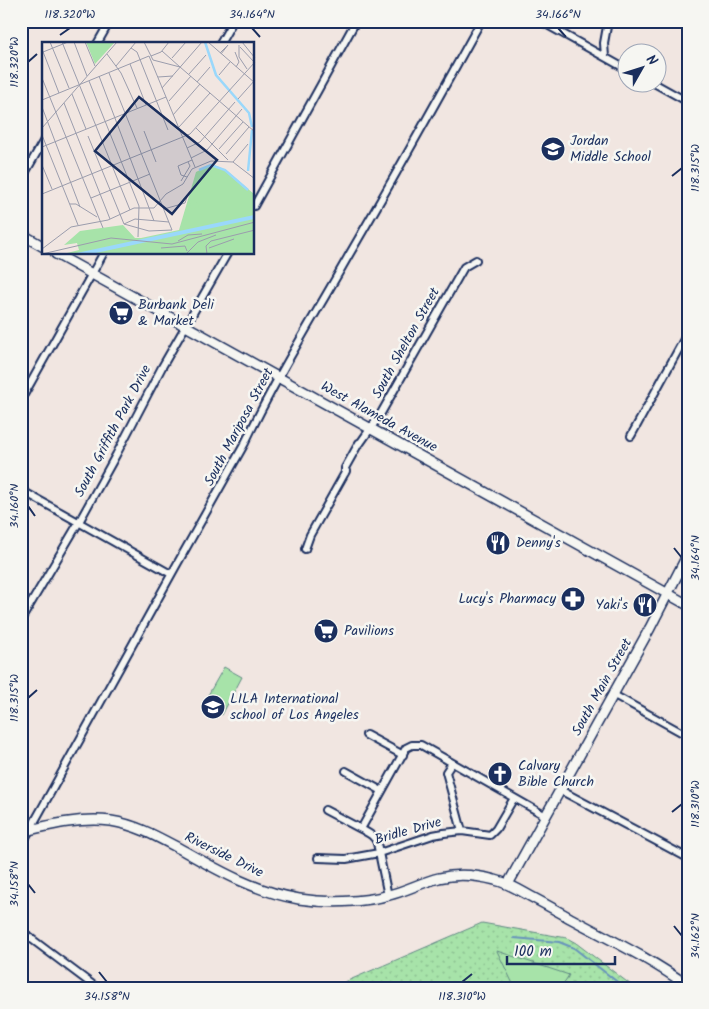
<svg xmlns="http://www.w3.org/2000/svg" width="709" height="1009" viewBox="0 0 709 1009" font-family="Kalam,sans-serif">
<defs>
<pattern id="green-dots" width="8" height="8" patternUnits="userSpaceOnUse" patternTransform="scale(1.25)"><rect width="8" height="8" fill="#a7e3a9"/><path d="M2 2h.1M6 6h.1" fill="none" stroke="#8fc394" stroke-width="1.8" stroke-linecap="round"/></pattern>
</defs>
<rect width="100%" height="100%" fill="#f1e6e1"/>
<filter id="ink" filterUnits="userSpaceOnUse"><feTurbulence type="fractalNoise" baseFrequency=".02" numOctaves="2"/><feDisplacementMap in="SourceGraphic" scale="10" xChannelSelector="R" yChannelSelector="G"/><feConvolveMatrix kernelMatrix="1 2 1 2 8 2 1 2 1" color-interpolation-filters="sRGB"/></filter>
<g filter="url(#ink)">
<path fill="url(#green-dots)" stroke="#618984" d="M482,923L567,938L576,943L635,988H331Z"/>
<path fill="#a7e3a9" stroke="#618984" d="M224,667L242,677L222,715L203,704Z
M497,951L569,975L564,983L571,988H515Z"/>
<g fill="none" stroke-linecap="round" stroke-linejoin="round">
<path stroke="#6794bc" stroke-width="2" d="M514,938L559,942L574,948L625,988"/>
<defs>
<path id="minor" d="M540,21L626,69
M97,44L110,21
M220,44L233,21
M605,57L604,43L608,21
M652,82L688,102
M21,180L44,140
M254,206L356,21
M21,400L103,254
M631,436L688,332
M345,473V468L359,443L361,442L380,415L464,267L476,260
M21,490L171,574
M305,549L310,535L346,471
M21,620L79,522L116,455L162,367L227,254
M614,695L688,736
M366,735L403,755
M452,763L446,772L462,831
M346,771L382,791
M560,790L688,858
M325,810L361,829
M21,846L176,566L245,443C275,379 314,317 349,255C394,178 438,99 481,21
M318,858L346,859L379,853L433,835L444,833L462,831L490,835L496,829L514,798
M388,896L377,843C374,835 368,833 361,829L406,748L412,745H421L546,816
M21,931L97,988"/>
<path id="secondary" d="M21,234L44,247
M56,254L688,605
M21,832C50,825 81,817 111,821C138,825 161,839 184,851C221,872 257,892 299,899C325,903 363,903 389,895C406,891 422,882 439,878C458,873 477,875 495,880C508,883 519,890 530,896C543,903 556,910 570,918C609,939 651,959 688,986
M508,884L650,628L688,554"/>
</defs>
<use href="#minor" stroke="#1b2f5e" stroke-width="10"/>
<use href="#secondary" stroke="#1b2f5e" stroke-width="12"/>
<use href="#minor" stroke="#f6f6f2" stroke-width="6"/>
<use href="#secondary" stroke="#f6f6f2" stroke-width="9"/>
</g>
</g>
<path fill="none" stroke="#1b2f5e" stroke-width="2" d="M252,28L260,37M558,28L566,37M60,35L70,28M28,62L37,54M672,176L682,168M28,506L35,516M674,548L682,558M28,698L37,690M672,812L682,804M28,884L35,893M674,926L682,936M99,972L107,982M462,982L472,974"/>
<defs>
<symbol id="school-disc" viewBox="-11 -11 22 22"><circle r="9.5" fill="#1b2f5e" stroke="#f6f6f2"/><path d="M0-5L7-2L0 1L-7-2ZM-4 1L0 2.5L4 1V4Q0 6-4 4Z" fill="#fff"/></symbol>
<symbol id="supermarket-disc" viewBox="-11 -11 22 22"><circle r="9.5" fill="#1b2f5e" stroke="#f6f6f2"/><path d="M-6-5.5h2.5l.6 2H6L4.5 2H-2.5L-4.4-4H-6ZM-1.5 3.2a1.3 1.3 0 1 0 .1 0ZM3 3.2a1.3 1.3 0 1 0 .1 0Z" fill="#fff"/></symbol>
<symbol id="restaurant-disc" viewBox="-11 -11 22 22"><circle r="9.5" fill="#1b2f5e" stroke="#f6f6f2"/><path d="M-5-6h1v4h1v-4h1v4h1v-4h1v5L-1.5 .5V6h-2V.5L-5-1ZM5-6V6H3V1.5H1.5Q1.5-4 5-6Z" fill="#fff"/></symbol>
<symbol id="pharmacy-disc" viewBox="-11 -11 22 22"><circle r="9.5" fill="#1b2f5e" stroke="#f6f6f2"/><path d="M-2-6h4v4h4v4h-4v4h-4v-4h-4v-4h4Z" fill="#fff"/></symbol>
<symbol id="church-disc" viewBox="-11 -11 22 22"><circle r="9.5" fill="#1b2f5e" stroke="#f6f6f2"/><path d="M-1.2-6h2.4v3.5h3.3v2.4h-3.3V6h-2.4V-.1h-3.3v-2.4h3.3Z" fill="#fff"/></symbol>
</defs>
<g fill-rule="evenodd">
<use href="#school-disc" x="539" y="135" width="28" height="28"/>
<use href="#supermarket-disc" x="107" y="299" width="28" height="28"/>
<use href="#restaurant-disc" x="484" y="529" width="28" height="28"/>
<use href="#pharmacy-disc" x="559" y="585" width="28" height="28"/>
<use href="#restaurant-disc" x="631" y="591" width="28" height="28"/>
<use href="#supermarket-disc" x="312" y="617" width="28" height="28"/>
<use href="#school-disc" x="199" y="693" width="28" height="28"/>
<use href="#church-disc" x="486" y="760" width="28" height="28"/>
</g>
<g text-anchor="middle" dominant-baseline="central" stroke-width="5" stroke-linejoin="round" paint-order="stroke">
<g font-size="14" fill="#1b2f5e" stroke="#f6f6f2" text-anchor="start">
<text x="570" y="141">Jordan<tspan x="570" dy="16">Middle School</tspan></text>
<text x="138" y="305">Burbank Deli<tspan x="138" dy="16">&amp; Market</tspan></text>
<text x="516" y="543">Denny's</text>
<text x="556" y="599" text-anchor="end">Lucy's Pharmacy</text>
<text x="628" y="605" text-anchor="end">Yaki's</text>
<text x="344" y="631">Pavilions</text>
<text x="230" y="699">LILA International<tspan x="230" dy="16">school of Los Angeles</tspan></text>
<text x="518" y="766">Calvary<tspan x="518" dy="16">Bible Church</tspan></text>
</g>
<g font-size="14" fill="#1b2f5e" stroke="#f6f6f2">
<text transform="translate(406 343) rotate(-61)">South Shelton Street</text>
<text transform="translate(379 417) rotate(29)">West Alameda Avenue</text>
<text transform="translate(239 427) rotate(-62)">South Mariposa Street</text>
<text transform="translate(113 431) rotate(-62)">South Griffith Park Drive</text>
<text transform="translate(602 687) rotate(-61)">South Main Street</text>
<text transform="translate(408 831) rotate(-16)">Bridle Drive</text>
<text transform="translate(224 855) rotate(26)">Riverside Drive</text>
</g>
</g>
<g transform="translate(42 42)">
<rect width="212" height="212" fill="#f1e6e1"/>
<path d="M44,0H73L53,22ZM170,122L184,128L212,152V212H21L37,208L35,201L22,203L38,189L81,183L93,196H99L137,188L154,130Z" fill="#a7e3a9"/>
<path d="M172,126L181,129L167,135L157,131ZM160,142V146L152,148L156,160L149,161L155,160L157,165L149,167L148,155L150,147L152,143Z" fill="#a7e3a9"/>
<path d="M212,173V177L49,212H30Z" fill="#9ad8fb"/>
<path fill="none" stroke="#9ad8fb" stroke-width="2.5" d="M163,0L174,33L207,71L210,85M157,128L169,123L183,128L206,148M206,129L210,88"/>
<path fill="none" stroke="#9b9dad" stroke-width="1" d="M8,0L27,46M20,0L88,168M32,0L45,34M43,0L53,24M102,0L111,18L138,25L213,90M166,0L213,41M200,0L213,16M197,3V15L205,27M198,5L213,21M89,6L95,10L126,88M0,7L17,51M120,9L138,25M1,10L26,0M193,10L197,20L194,25M178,11L186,3L179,12M65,12L79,31L95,66M109,14L119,10L127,0M130,16L144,0M88,22L104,63M74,24L94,0M67,31L130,188L107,189L82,182M147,32L164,13M177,33L188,20M57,34L112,179M116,35L131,34M0,36L61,186M47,39L97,164L96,195M155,40L168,25M120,46L160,0M30,52L44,87M196,57L213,38M0,58L107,14L153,125M127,59L149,34M22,61L68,177M0,65L38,165M131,73L158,42M137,85L168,51M0,86L75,0M154,86L186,118M102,89L114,120M0,93L36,183M46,94L82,182M0,105L124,55M145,106L158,100L193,60M177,107L201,80M184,112L207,85M149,116L165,108L200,67M191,120L206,102M0,123L10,147M145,135L139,133L136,124L150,118M139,139L148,124L146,120M0,152L148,92L213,20M49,156L108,132M28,162H34L55,175M122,167L143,161L145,155M82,182L93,177L127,180M136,199L146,193L160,192M119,206L143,204L145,209M167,206L192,197M0,207L29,185L66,178L92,166H112L124,152L141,142L150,127L169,119L191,120L213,137M0,212L69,196L130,202L213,180M144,212L156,200L174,193M165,212L164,204L169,199L213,188"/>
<path fill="#1b2f5e" fill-opacity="0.15" stroke="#1b2f5e" stroke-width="2.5" d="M97,55L175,118L130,172L53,109Z"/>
<rect width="212" height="212" fill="none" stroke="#1b2f5e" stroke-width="2.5"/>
</g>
<rect width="709" height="1009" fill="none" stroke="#f6f6f2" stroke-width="55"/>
<g transform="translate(642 68) rotate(51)"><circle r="24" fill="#f6f6f2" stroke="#9ea6b7"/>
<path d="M0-4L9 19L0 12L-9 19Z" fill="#1b2f5e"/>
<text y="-8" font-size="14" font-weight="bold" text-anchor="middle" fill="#1b2f5e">N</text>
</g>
<path d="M507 956v8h108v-8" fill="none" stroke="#1b2f5e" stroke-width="2.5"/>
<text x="514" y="956" font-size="15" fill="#1b2f5e" stroke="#f6f6f2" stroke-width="4" paint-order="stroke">100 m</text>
<rect x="28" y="28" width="654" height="954" fill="none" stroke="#1b2f5e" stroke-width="2"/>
<g font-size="12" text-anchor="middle" fill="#1b2f5e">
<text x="70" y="18">118.320°W</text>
<text x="252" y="18">34.164°N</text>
<text x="558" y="18">34.166°N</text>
<text transform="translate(14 62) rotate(-90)" y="4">118.320°W</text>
<text transform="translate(695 168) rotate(-90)" y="4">118.315°W</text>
<text transform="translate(14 506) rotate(-90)" y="4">34.160°N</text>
<text transform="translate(695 558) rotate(-90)" y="4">34.164°N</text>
<text transform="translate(14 698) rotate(-90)" y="4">118.315°W</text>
<text transform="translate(695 804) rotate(-90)" y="4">118.310°W</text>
<text transform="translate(14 884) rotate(-90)" y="4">34.158°N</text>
<text transform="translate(695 936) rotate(-90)" y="4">34.162°N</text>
<text x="107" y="1000">34.158°N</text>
<text x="462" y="1000">118.310°W</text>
</g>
</svg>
